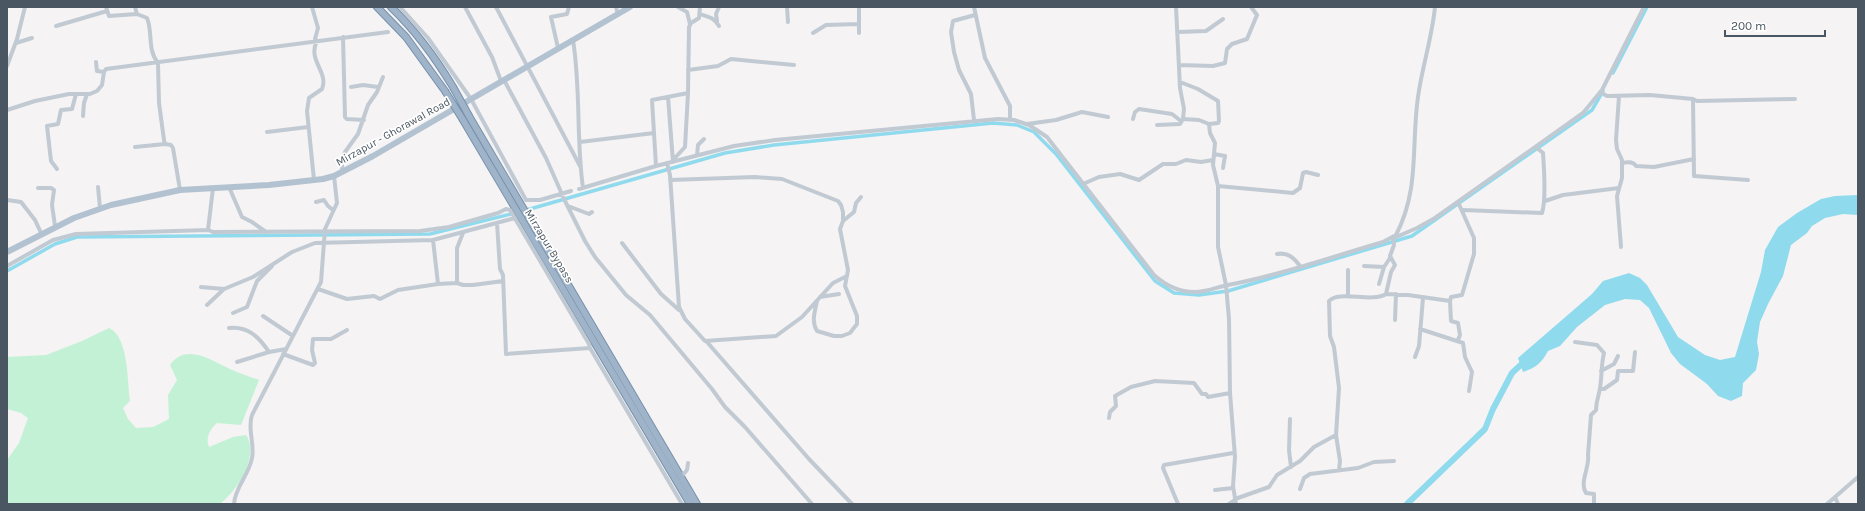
<svg xmlns="http://www.w3.org/2000/svg" width="1865" height="511" viewBox="0 0 1865 511" font-family="Karla,sans-serif">
<rect width="100%" height="100%" fill="#f5f3f3"/>
<path fill="#c3f1d5" d="M109,328C129,337 127,381 130,401L123,408L128,419L136,428L153,427L169,419L168,395L177,380L170,365C186,342 212,361 230,369C239,373 250,377 259,380L241,425L217,423C210,429 205,438 209,447L233,437L246,435C248,438 250,443 250,447C252,468 236,491 220,504H7V460L19,443L28,418L21,413L7,409V357L46,355L82,341Z"/>
<path fill="#90daee" d="M1858,195V215L1843,214L1825,218L1812,226L1807,233L1791,245L1783,276L1768,304L1760,322L1757,342L1759,354L1756,370L1743,383L1742,396L1731,401L1718,396L1707,384L1680,364L1671,353L1649,308L1640,300L1625,299L1605,305L1577,327L1560,346L1548,351C1542,363 1535,368 1523,372L1518,358L1592,294L1603,281L1629,273L1640,278L1647,285L1678,337L1705,355L1720,360L1735,357L1761,272L1765,250L1778,227L1797,213L1821,199L1835,196Z"/>
<g fill="none" stroke-linecap="round" stroke-linejoin="round">
<path stroke="#90daee" stroke-width="3.5" d="M1613,73L1647,7
M523,211L725,153L774,145L993,123L1017,125L1034,132L1056,154L1155,281L1174,293L1199,295L1228,291L1412,236L1592,110L1603,91
M7,271L55,244L77,237L430,234L515,213"/>
<path stroke="#90daee" stroke-width="6" d="M1407,504L1485,429L1493,409L1512,373L1525,361"/>
<defs>
<path id="trunk" d="M377,7L406,37L445,91
M391,7C416,31 435,57 453,87
M469,116L697,504
M463,120L690,504"/>
</defs>
<use href="#trunk" stroke="#7690ad" stroke-width="8"/>
<path stroke="#c1cad2" stroke-width="4" d="M106,7L109,16L137,14L147,18C153,32 147,50 158,63L159,103L164,140L165,144L171,145L173,148L180,190
M135,7L137,14
M312,7L318,28L315,39L317,41C307,60 329,72 322,89L309,98L307,111L314,180
M400,7L428,38L471,99L526,200H540L571,191
M465,7L492,57L501,81
M496,7L580,166
M616,7L618,15
M678,7L687,12L690,24
M787,7L788,22
M859,7V33
M974,7L985,58L1010,106V119
M1176,7L1180,88L1184,109L1183,119L1199,120L1209,124L1210,133L1215,143L1213,165L1218,186V247L1226,285L1229,319L1230,393L1235,457L1233,486L1236,504
M700,14C708,17 714,17 719,26
M717,21L716,14L719,7
M56,26L107,11
M1178,32L1206,31L1223,19
M813,33L826,25L859,24
M343,37L345,117L347,119L364,120
M573,40C581,89 576,139 583,188
M16,43L32,38
M558,48L551,17L567,14L569,7
M96,62L97,71L104,72
M1179,65L1213,66L1225,63L1227,49L1232,44L1247,39L1257,15L1251,7
M7,66L17,39L25,7
M688,70L718,66L731,59L794,65
M504,80L546,158L565,201L585,241L595,257L626,295L650,315L712,389L725,407L745,427L812,504
M1180,82L1198,89L1218,101L1219,121L1218,123L1209,124
M351,87L363,85L378,87
M1600,92L1607,96L1650,95L1693,99L1697,101L1795,99
M1619,96L1616,140L1617,149L1622,160V178L1617,196L1621,247
M668,97L673,162
M1693,99L1694,176L1748,180
M7,110L35,101L69,94H90L97,91L102,85L104,72L106,69L388,32
M83,116L84,103L87,94
M1133,119L1135,112L1139,109L1172,114L1181,121
M974,120L971,94L959,70L954,52L951,32L953,21L975,15
M1027,124L1056,120L1082,112L1108,117
M1157,125L1180,124L1183,119
M267,132L308,127
M580,142L654,133
M135,147L165,144
M1214,154L1225,156L1223,168
M697,155L698,145L704,139
M673,160L685,147L688,93L689,27L691,23L699,18L700,7
M667,163L670,175L679,307L685,319L705,341L776,336L802,317L833,283L847,276
M1622,163C1627,162 1633,161 1636,166L1654,167L1694,159
M656,166L652,100L688,93
M57,169L51,161L47,126L58,124L61,110L72,109L76,94
M342,172V162L345,152L358,134L368,105L377,92L383,77
M670,180L755,177L782,179L838,201L841,205L843,212V221L840,229L848,270L845,286L857,316V324L850,333L842,336H834L817,331C811,322 815,311 817,301
M1083,184L1099,177L1120,174L1139,180L1163,164H1176L1186,160L1201,162L1213,160
M1218,186L1293,193L1300,188L1303,173L1306,172L1318,175
M98,187L100,208
M229,187L242,217L252,222L266,232
M38,188H51L54,190L52,205L55,226
M579,189L656,166L734,146L775,140L998,119L1014,120L1029,125L1047,137L1154,275C1165,285 1180,292 1195,292C1206,292 1217,287 1228,285C1280,275 1332,257 1383,242L1396,235C1420,189 1411,145 1418,97C1422,67 1432,38 1435,7
M7,200L21,202L35,220L41,233
M1545,201L1563,195L1619,188
M316,202L324,200L328,206L333,210
M568,206L589,214L592,212
M1463,210L1542,213C1546,201 1544,167 1543,153L1536,147
M843,221L854,212L856,203L861,197
M208,230L213,232L420,231L449,227L498,213L506,209L510,210L589,344L590,348L506,354L503,275L500,269L497,223
M1393,238L1394,245L1390,256L1395,265L1391,272L1386,294L1408,295L1450,301L1451,297L1462,295L1474,254V238L1458,202
M1394,238L1417,228L1435,218L1583,113L1602,90L1644,7
M433,240L438,284
M622,243L661,294L679,310
M1277,254C1288,252 1294,258 1300,266
M7,266L53,240L76,234L208,230L213,188
M1364,266L1384,267
M457,283V248L463,233
M1379,284L1384,267L1390,258
M201,287L224,289
M318,289L347,299L374,296L380,299L398,290L438,284L457,283L463,285H473L503,281
M1348,296V270
M820,297L839,294
M1450,301L1451,321L1458,323L1460,335L1458,340
M207,305L224,289L253,277L292,252L315,243L433,240L515,218
M233,313L247,307L257,281L272,266
M263,316L293,336
M1395,320L1396,294
M229,328C248,326 259,337 269,352L286,349
M1420,329L1463,343L1465,357L1472,372L1469,391
M707,342L809,459L852,504
M1575,342L1597,345L1604,353C1601,365 1602,376 1600,388C1599,396 1596,401 1596,410L1591,415L1588,455C1590,467 1579,482 1586,493L1594,494V504
M590,348L682,504
M283,354L313,365L315,363L312,350L313,339H331L347,330
M1415,357L1419,346L1423,298
M237,362L269,352
M1601,371L1614,364L1618,356
M1600,389H1604L1617,380L1618,371H1633L1635,352
M1109,418L1110,412L1116,406L1115,396L1131,387L1155,381L1194,383L1202,394H1206L1208,397L1230,393
M1290,419L1289,450L1291,467
M1336,435L1340,461L1339,470
M681,477L687,470L688,463
M1300,489L1304,478L1310,474L1358,468L1374,462L1394,461
M1215,490L1233,488
M1835,497L1838,504
M1235,499L1269,487L1277,475L1300,461L1314,447L1336,435L1339,388L1334,347L1330,336L1329,301C1339,290 1372,303 1386,294
M234,504C235,487 249,475 252,458C255,443 247,429 252,415L321,282L325,229L337,203L334,176
M1178,504L1163,468L1164,465L1233,453
M1229,504L1235,500
M1827,504L1858,477"/>
<path stroke="#b3c2d1" stroke-width="6" d="M7,252L74,218L111,205L180,190L269,185L323,179L334,176L373,156L630,7"/>
<use href="#trunk" stroke="#9fb4c9" stroke-width="6"/>
<defs>
<path id="trunk-bridge" d="M453,87L469,116
M445,91L463,120"/>
</defs>
<use href="#trunk-bridge" stroke="#7690ad" stroke-width="8" stroke-linecap="butt"/>
<use href="#trunk-bridge" stroke="#9fb4c9" stroke-width="6"/>
</g>
<g text-anchor="middle" dominant-baseline="central" stroke-width="3.5" stroke-linejoin="round" paint-order="stroke">
<g font-size="11" fill="#4a5661" stroke="#fff">
<text transform="translate(393 132) rotate(-29)">Mirzapur - Ghorawal Road</text>
<text transform="translate(549 246) rotate(59)">Mirzapur Bypass</text>
</g>
</g>
<rect width="1865" height="511" fill="none" stroke="#4a5661" stroke-width="16"/>
<path d="M1725 30v6h100v-6" fill="none" stroke="#4a5661" stroke-width="2"/>
<text x="1731" y="30" font-size="12" fill="#4a5661" stroke="#ffffff" stroke-width="3" paint-order="stroke">200 m</text>
</svg>
